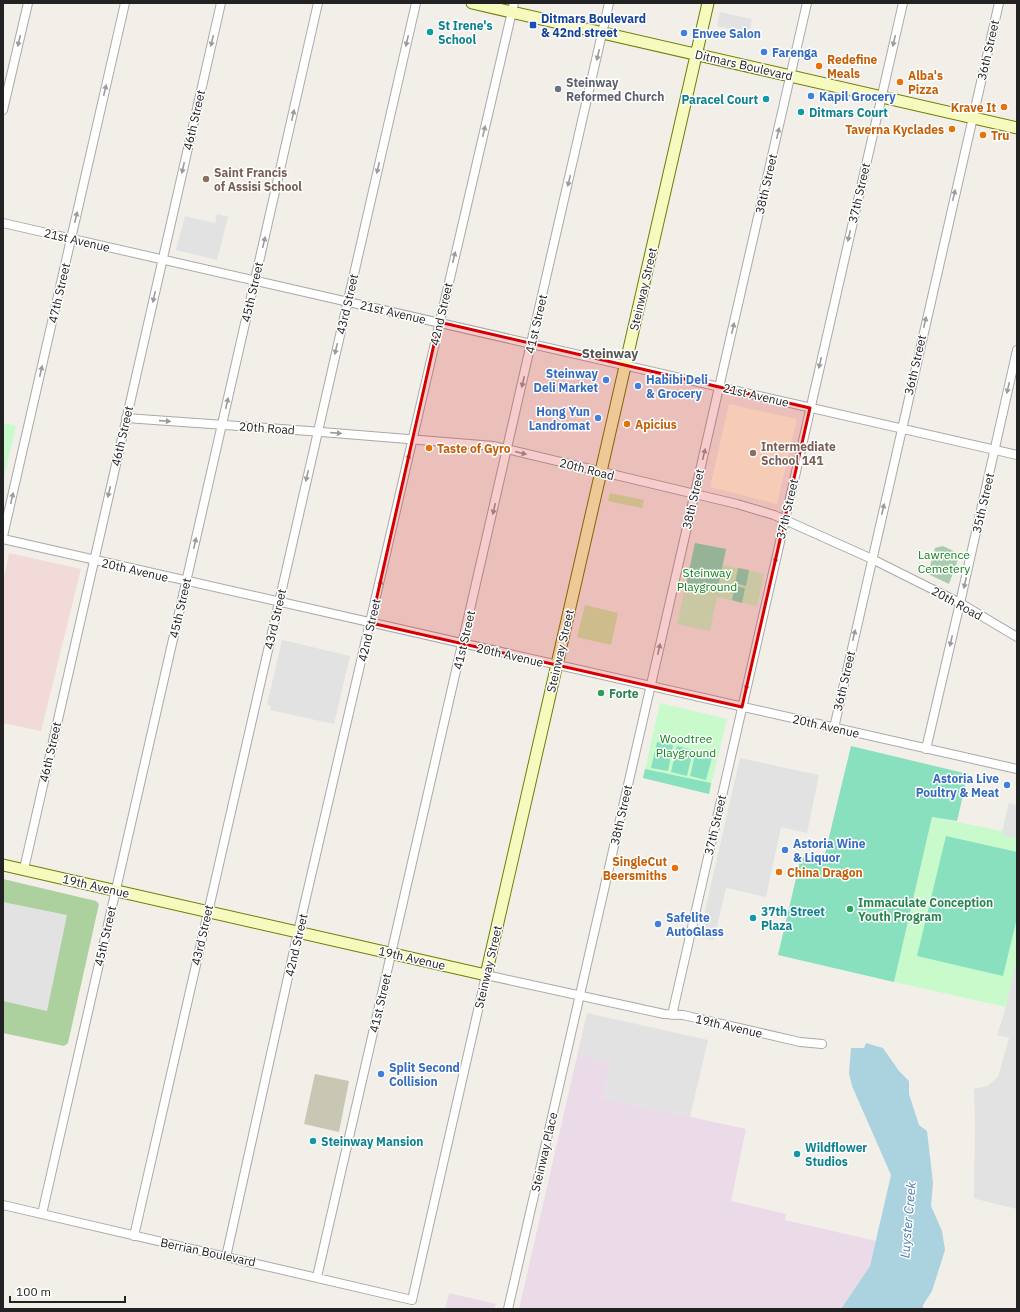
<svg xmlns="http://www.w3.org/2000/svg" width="1020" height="1312" viewBox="0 0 1020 1312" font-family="'IBM Plex Sans',sans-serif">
<rect width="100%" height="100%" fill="#f2efe9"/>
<path fill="#f2dad9" d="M9,553L81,569L41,731L3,723V582Z"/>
<path fill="#ebdbe8" d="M578,1052L581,1053V1054L611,1062L603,1098L746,1129L731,1201L786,1214L785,1220L876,1241L870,1266L841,1309H519Z
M449,1293L496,1304L494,1309H445Z"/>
<path fill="#ffffe5" d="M729,404L797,419L777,504L710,487Z"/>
<path fill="#c7c7b4" d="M315,1074L349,1081L339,1132L304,1124Z"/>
<path fill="#cdebb0" d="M610,493L644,500L642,508L608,501Z
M585,605L618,613L611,645L577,637Z"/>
<path fill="#add19e" d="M3,879L96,901L99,904L68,1043L64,1046L3,1033Z"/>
<path fill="#aacbaf" d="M943,546L960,554L949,584L928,574L935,548Z"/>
<path fill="#c8facc" d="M3,423L16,426L3,481Z
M695,543L726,549L723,565L764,574L757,606L717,597L710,631L677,624Z
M660,703L727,719L709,794L643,778Z
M1009,803L1017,805V957L1006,1007L894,982L932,817L1002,831Z"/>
<path fill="#88e0be" d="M695,543L726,549L717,592L686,585Z
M738,568L749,570L746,586L735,583Z
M735,586L745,588L742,603L732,600Z
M657,742L673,745L668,771L651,768Z
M677,746L693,750L687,776L671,772Z
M851,746L968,774L957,821L932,817L894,982L778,955L801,857L823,862Z
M696,751L713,754L706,780L690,776Z
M645,769L711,783L709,794L643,778Z
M946,836L1017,852V918L1003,976L917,956Z"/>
<path fill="#e2e2e2" d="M720,12L752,19L749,33L717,26Z
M217,214L228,217L217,260L176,250L185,216L215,223Z
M282,640L350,656L334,724L270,710L271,706L267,705Z
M740,758L819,775L807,833L781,827L766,897L726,888L714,940L699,937Z
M1009,803L1017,805V838L1002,835Z
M3,902L67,915L47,1011L3,1001Z
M1017,957V1209L976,1199L974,1198V1190L975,1125L974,1089L987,1086L998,1077L1009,1038L997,1035L1006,1007Z
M587,1013L708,1040L690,1117L603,1098L611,1062L581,1055V1053L578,1052Z"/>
<path fill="#aad3df" d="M866,1043L883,1048L899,1071L909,1081V1094L919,1125L927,1131L933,1183L931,1206L942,1231L945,1250L932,1291L923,1305V1309H841L870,1266L891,1175L852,1086L849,1073L851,1048H864Z"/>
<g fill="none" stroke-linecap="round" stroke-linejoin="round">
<defs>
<path id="street" d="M3,110L28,3
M3,223L1017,455
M126,418L309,431L494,446L737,504L774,515L872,559L960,603L1017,637
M3,536L125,3
M3,539L1017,769
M834,728L999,3
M926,749L960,603L1017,350
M24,869L221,3
M672,1015L903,3
M3,1205L412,1300L486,975L664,1014L683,1015L800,1042L822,1044
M42,1214L318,3
M134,1236L416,3
M226,1257L298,932L514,3
M317,1277L609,3
M508,1309L807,3"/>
<path id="secondary" d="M472,3L1017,128
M3,865L486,975L708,3"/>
</defs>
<use href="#street" stroke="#a9a9a9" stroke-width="10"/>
<use href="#secondary" stroke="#707d05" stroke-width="13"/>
<use href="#street" stroke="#fff" stroke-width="8"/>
<use href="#secondary" stroke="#f7fabf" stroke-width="11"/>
</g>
<defs><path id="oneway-solid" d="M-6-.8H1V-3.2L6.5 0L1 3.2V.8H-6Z"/></defs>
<g fill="#9c9c9c">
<use href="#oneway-solid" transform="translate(19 41) rotate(103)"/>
<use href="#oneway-solid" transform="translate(212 41) rotate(103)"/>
<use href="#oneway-solid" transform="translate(407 41) rotate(103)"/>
<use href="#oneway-solid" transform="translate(894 41) rotate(103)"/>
<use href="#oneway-solid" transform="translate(598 55) rotate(103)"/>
<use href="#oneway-solid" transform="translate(105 90) rotate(-77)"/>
<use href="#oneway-solid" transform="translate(293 115) rotate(-77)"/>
<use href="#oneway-solid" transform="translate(484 131) rotate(-77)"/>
<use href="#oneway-solid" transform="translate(778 133) rotate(-77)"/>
<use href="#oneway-solid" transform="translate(183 168) rotate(103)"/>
<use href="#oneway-solid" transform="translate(378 168) rotate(103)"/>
<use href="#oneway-solid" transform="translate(569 181) rotate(103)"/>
<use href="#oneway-solid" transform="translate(954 195) rotate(-77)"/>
<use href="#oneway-solid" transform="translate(76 217) rotate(-77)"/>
<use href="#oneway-solid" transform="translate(849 236) rotate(103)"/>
<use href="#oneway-solid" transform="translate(264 242) rotate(-77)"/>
<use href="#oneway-solid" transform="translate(454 257) rotate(-77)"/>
<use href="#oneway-solid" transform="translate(154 297) rotate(103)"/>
<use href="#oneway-solid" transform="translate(925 322) rotate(-77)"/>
<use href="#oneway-solid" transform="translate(733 328) rotate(-77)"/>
<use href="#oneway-solid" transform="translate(336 349) rotate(103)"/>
<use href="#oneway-solid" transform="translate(820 363) rotate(103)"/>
<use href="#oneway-solid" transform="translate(41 371) rotate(-77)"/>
<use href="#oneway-solid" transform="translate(523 382) rotate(103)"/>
<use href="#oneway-solid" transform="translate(1008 388) rotate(103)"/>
<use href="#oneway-solid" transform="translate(227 403) rotate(-77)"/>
<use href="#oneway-solid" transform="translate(165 421) rotate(4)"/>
<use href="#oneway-solid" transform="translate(336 433) rotate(5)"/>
<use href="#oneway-solid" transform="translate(521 453) rotate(14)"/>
<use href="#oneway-solid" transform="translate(704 454) rotate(-76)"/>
<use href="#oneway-solid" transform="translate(408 459) rotate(-77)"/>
<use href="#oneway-solid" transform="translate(307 476) rotate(103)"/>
<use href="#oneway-solid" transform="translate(109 492) rotate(103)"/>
<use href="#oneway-solid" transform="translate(12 498) rotate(-77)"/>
<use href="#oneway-solid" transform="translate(494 509) rotate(103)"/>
<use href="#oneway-solid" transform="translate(883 509) rotate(-77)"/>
<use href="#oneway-solid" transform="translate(195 543) rotate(-77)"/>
<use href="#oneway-solid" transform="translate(776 558) rotate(103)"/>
<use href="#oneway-solid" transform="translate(965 583) rotate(102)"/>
<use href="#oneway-solid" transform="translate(380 585) rotate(-77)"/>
<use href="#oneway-solid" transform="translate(854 635) rotate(-77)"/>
<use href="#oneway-solid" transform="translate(951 641) rotate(103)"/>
<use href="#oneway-solid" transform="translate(659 649) rotate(-77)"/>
<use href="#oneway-solid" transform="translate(747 685) rotate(103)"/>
</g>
<path fill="#d40000" fill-opacity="0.2" stroke="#d40000" stroke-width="3" stroke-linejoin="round" d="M439,322L810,408L742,707L371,623Z"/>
<rect fill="#1a4fb4" stroke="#fff" stroke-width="1.5" x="529" y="21" width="8" height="8" rx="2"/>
<g fill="#0f9aa8" stroke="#fff" stroke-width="1.5">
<circle cx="430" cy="32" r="4"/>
<circle cx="766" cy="99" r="4"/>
<circle cx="801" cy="112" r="4"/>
<circle cx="753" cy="918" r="4"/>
<circle cx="313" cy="1141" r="4"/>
<circle cx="797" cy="1154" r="4"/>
</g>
<g fill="#3f7fe0" stroke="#fff" stroke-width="1.5">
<circle cx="684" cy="33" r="4"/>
<circle cx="764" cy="52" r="4"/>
<circle cx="811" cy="96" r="4"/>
<circle cx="606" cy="380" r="4"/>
<circle cx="638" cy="386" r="4"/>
<circle cx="598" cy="418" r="4"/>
<circle cx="1007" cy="785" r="4"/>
<circle cx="785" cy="850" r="4"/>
<circle cx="658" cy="924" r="4"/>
<circle cx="381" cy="1074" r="4"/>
</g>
<g fill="#e8710a" stroke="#fff" stroke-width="1.5">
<circle cx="819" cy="66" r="4"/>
<circle cx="900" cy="82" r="4"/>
<circle cx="1004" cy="107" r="4"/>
<circle cx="952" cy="129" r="4"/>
<circle cx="983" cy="135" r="4"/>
<circle cx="627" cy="424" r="4"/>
<circle cx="429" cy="448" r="4"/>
<circle cx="675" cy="868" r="4"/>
<circle cx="779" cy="872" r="4"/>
</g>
<circle fill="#6b7280" stroke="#fff" stroke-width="1.5" cx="558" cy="89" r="4"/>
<g fill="#8d6e63" stroke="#fff" stroke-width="1.5">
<circle cx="206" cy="179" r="4"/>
<circle cx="753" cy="453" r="4"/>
</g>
<g fill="#2e9e5b" stroke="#fff" stroke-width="1.5">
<circle cx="601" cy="693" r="4"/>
<circle cx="850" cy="909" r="4"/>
</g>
<g text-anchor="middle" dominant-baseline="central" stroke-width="3" stroke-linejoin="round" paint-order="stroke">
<g font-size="12" font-weight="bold" fill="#164399" stroke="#fff" text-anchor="start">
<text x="541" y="18">Ditmars Boulevard<tspan x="541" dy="14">&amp; 42nd street</tspan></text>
</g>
<g font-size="12" font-weight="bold" fill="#0d838f" stroke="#fff" text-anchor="start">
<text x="438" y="25">St Irene's<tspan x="438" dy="14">School</tspan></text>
<text x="758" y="99" text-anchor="end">Paracel Court</text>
<text x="809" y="112">Ditmars Court</text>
<text x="761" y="911">37th Street<tspan x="761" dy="14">Plaza</tspan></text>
<text x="321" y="1141">Steinway Mansion</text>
<text x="805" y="1147">Wildflower<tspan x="805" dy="14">Studios</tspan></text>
</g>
<g font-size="12" font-weight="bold" fill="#366cbe" stroke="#fff" text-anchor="start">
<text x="692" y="33">Envee Salon</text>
<text x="772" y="52">Farenga</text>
<text x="819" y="96">Kapil Grocery</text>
<text x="598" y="373" text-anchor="end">Steinway<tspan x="598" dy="14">Deli Market</tspan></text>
<text x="646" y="379">Habibi Deli<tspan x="646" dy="14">&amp; Grocery</tspan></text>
<text x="590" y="411" text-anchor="end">Hong Yun<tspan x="590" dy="14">Landromat</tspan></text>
<text x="999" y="778" text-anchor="end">Astoria Live<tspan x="999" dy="14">Poultry &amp; Meat</tspan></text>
<text x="793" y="843">Astoria Wine<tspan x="793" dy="14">&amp; Liquor</tspan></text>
<text x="666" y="917">Safelite<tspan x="666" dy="14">AutoGlass</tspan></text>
<text x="389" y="1067">Split Second<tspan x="389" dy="14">Collision</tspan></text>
</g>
<g font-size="12" fill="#222" stroke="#fff">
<text transform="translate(988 50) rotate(-77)">36th Street</text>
<text transform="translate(744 65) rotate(13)">Ditmars Boulevard</text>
<text transform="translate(194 120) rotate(-77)">46th Street</text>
<text transform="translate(766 184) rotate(-77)">38th Street</text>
<text transform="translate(859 193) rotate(-77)">37th Street</text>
<text transform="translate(77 240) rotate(13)">21st Avenue</text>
<text transform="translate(643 289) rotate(-77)">Steinway Street</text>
<text transform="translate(252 292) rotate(-77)">45th Street</text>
<text transform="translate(59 293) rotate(-77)">47th Street</text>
<text transform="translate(347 304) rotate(-77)">43rd Street</text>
<text transform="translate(393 312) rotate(13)">21st Avenue</text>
<text transform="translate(441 314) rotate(-77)">42nd Street</text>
<text transform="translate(536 324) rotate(-77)">41st Street</text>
<text transform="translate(915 365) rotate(-77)">36th Street</text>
<text transform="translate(756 395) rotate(13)">21st Avenue</text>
<text transform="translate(267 428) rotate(4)">20th Road</text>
<text transform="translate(122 436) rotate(-77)">46th Street</text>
<text transform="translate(587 469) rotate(14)">20th Road</text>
<text transform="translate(693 499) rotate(-77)">38th Street</text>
<text transform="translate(983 503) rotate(-77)">35th Street</text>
<text transform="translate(787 509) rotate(-77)">37th Street</text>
<text transform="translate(135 570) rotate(13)">20th Avenue</text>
<text transform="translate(957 603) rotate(29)">20th Road</text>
<text transform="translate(180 608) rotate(-77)">45th Street</text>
<text transform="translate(275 619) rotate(-77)">43rd Street</text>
<text transform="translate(369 630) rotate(-77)">42nd Street</text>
<text transform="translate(464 640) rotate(-77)">41st Street</text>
<text transform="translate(560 651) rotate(-77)">Steinway Street</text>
<text transform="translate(510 655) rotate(13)">20th Avenue</text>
<text transform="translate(844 681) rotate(-77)">36th Street</text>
<text transform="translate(826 726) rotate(13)">20th Avenue</text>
<text transform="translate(50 752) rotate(-77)">46th Street</text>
<text transform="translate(621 815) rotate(-77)">38th Street</text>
<text transform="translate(715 825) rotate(-77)">37th Street</text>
<text transform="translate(96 886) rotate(13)">19th Avenue</text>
<text transform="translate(202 935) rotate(-77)">43rd Street</text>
<text transform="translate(105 936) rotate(-77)">45th Street</text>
<text transform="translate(296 945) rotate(-77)">42nd Street</text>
<text transform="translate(412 958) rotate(13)">19th Avenue</text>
<text transform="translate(488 967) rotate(-77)">Steinway Street</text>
<text transform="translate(380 1003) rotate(-77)">41st Street</text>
<text transform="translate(729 1026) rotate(13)">19th Avenue</text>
<text transform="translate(544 1152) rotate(-77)">Steinway Place</text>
<text transform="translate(208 1252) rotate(12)">Berrian Boulevard</text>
</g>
<g font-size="12" font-weight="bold" fill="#c56008" stroke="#fff" text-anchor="start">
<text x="827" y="59">Redefine<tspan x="827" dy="14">Meals</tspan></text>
<text x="908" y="75">Alba's<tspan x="908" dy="14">Pizza</tspan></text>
<text x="996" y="107" text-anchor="end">Krave It</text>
<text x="944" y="129" text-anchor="end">Taverna Kyclades</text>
<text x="991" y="135">Tru</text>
<text x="635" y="424">Apicius</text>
<text x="437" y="448">Taste of Gyro</text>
<text x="667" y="861" text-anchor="end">SingleCut<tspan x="667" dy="14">Beersmiths</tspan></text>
<text x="787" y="872">China Dragon</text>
</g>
<g font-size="12" font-weight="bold" fill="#5b616d" stroke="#fff" text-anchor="start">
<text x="566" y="82">Steinway<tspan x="566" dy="14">Reformed Church</tspan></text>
</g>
<g font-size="12" font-weight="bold" fill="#785e54" stroke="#fff" text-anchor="start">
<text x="214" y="172">Saint Francis<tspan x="214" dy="14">of Assisi School</tspan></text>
<text x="761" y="446">Intermediate<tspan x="761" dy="14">School 141</tspan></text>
</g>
<g font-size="12" fill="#0c8416" stroke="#fff">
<text x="944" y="554">Lawrence<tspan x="944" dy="14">Cemetery</tspan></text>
<text x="707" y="572">Steinway<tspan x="707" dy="14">Playground</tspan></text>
<text x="686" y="738">Woodtree<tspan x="686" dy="14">Playground</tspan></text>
</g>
<g font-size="12" font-weight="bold" fill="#27864d" stroke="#fff" text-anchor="start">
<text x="609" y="693">Forte</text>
<text x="858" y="902">Immaculate Conception<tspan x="858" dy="14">Youth Program</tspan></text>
</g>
<g font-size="13" font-weight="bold" fill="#555" stroke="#fff">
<text x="610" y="353">Steinway</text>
</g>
<g font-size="13" font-style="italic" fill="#4a7aab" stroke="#fff">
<text transform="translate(908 1220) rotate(-85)">Luyster Creek</text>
</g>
</g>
<rect width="1020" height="1312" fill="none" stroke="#222222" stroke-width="8"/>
<path d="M10 1296v6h115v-6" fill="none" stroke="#222222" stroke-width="2"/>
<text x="16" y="1296" font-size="12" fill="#222222" stroke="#ffffff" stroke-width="3" paint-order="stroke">100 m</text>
</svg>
